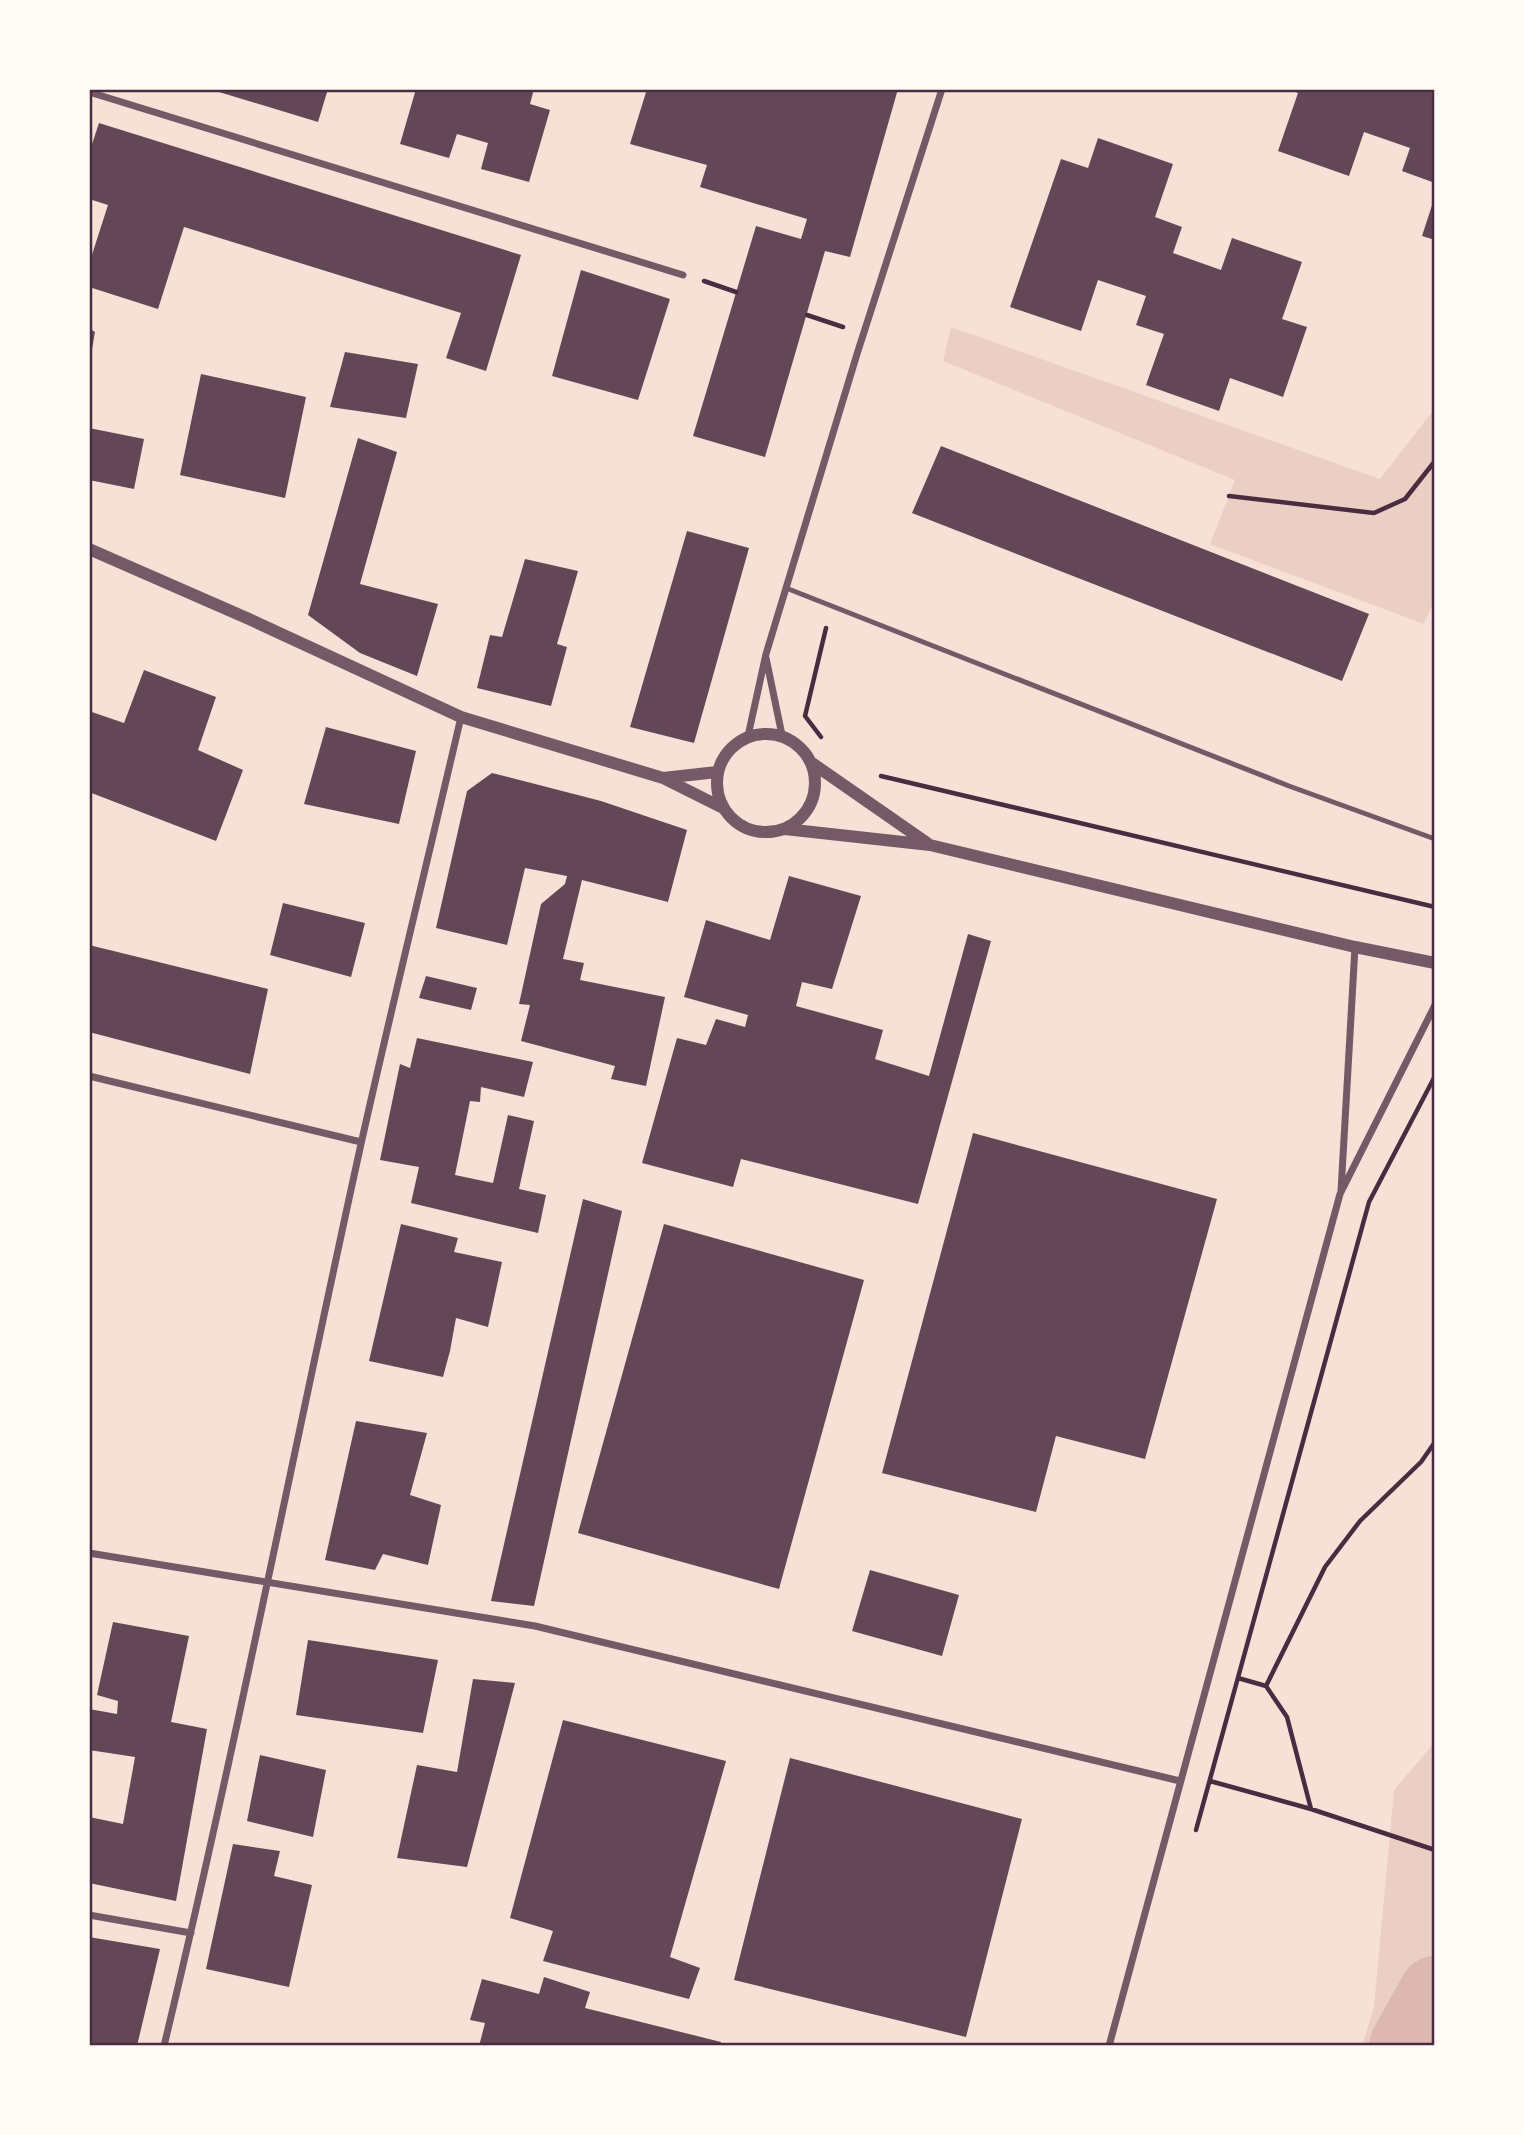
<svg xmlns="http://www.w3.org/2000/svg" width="1524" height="2135" viewBox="0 0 1524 2135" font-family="Commissioner,sans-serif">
<rect width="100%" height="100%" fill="#f7e1d7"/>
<path fill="#ebcfc5" d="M951,327L1380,479L1435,408V599L1424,624L1210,544L1235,480L943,361Z
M1435,1742V2046H1362L1374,2007L1394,1790Z"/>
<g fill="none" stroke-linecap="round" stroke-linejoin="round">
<path stroke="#dcb8b0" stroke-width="72" d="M1405,2046L1435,1992"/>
</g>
<path fill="#644757" d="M209,89H328L318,122Z
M416,89H534L530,104L550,110L529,182L481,169L488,143L457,134L449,158L400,144Z
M647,89H898L850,257L825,251L765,457L693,436L756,226L801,239L807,219L700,187L707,165L630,144Z
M1287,89H1435L1433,115H1435V183L1402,171L1410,148L1364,132L1349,176L1278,151L1298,93Z
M99,123L521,255L486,371L446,358L461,313L184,227L158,309L89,287V264L108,205L89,199V153Z
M1098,138L1173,164L1155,217L1182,227L1173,253L1221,270L1232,238L1302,262L1282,319L1307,327L1283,397L1230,378L1219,411L1146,385L1164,334L1136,325L1146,296L1098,280L1081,331L1010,307L1061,159L1088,168Z
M1434,199H1435V240L1422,236Z
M581,270L670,299L638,400L552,376Z
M89,328L95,332L91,355H89Z
M345,352L418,364L406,418L330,407Z
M201,374L306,397L285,498L180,475Z
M89,428L144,439L134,489L89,480Z
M358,438L397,452L360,584L438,604L417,676L360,653L308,615Z
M941,446L1369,614L1342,681L912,513Z
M687,531L749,548L694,743L630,727Z
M525,559L578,571L557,644L567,647L551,706L477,688L490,635L502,637Z
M144,670L216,697L198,750L243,770L216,841L89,792V711L124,723Z
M326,727L416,751L399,824L304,804Z
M492,773L601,801L687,830L668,902L582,880L563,959L584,963L580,980L665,997L646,1086L611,1079L615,1066L521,1041L530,1005L519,1004L541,904L565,884L567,876L525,868L507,945L436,928L467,791Z
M789,876L861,896L832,989L802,982L796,1006L883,1030L875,1059L929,1076L968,934L991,941L918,1204L741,1159L733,1187L642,1163L677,1038L706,1045L716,1019L745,1027L748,1015L684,997L706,920L770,940Z
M283,903L365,923L351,977L270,955Z
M89,945L268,989L250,1074L89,1032Z
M426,976L477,988L471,1010L419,998Z
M417,1038L533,1062L524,1097L481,1087L480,1102L470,1101L455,1175L493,1183L508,1115L534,1121L519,1189L546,1195L538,1233L411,1203L419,1167L380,1160L400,1064L410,1068Z
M973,1133L1217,1199L1145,1459L1056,1436L1036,1512L882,1473Z
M583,1199L622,1211L534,1606L491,1601Z
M401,1224L458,1238L454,1252L502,1262L488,1327L456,1318L450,1351L443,1377L369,1361Z
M664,1224L864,1280L779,1589L578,1533Z
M356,1421L427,1433L410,1495L441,1505L428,1565L383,1554L375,1570L325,1560Z
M870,1570L959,1595L942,1656L852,1631Z
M113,1622L189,1636L171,1722L207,1729L176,1901L89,1883V1817L123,1824L135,1757L89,1750V1709L117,1714L118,1701L97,1695Z
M308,1640L438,1660L423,1733L296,1715Z
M473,1679L515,1683L467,1867L397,1858L417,1765L457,1772Z
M563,1720L726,1761L670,1957L700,1968L689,1999L543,1961L553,1931L510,1918Z
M260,1755L326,1770L313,1837L247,1821Z
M790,1758L1022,1819L966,2037L734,1980Z
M233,1844L280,1851L274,1876L312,1885L289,1987L206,1969Z
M89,1937L160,1949L137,2046H89Z
M544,1977L590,1992L585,2008L721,2042L720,2046H479L485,2023L470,2020L482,1979L539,1994Z"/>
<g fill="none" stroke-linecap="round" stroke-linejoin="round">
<path stroke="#4a2c40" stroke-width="4.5" d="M704,281L736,292
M807,315L843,327
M1229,496L1374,513L1405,499L1435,461
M821,737L805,716L826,628
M881,776L1435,907
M1238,1678L1266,1686L1287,1717L1311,1809
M1266,1686L1325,1567L1360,1521L1421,1462L1435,1442
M1210,1781L1311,1809L1435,1850
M1196,1830L1369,1202L1435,1076"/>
<path stroke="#755966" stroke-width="5" d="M786,588L1289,786L1435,839"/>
<path stroke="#755966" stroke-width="7" d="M89,92L683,275
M766,658L782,735
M748,736L766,654L857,354L942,89
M89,1076L361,1142
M1341,1191L1355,947
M89,1553L535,1626L1180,1781
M89,1915L191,1933
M164,2046C236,1746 295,1444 361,1144C393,1001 428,859 461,717
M1109,2046L1340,1194L1435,1005"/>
<path stroke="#755966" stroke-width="12" d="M89,549L249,619L461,717L663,778L723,808
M717 783a49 49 0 1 1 98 0a49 49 0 1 1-98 0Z
M812,763L927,843
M663,778L717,772
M785,829L930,845L1355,947L1435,963"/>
</g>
<rect width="1524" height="2135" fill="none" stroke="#fffaf5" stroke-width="182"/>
<rect x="91" y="91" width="1342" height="1953" fill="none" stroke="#4a2c40" stroke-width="2.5"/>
</svg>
